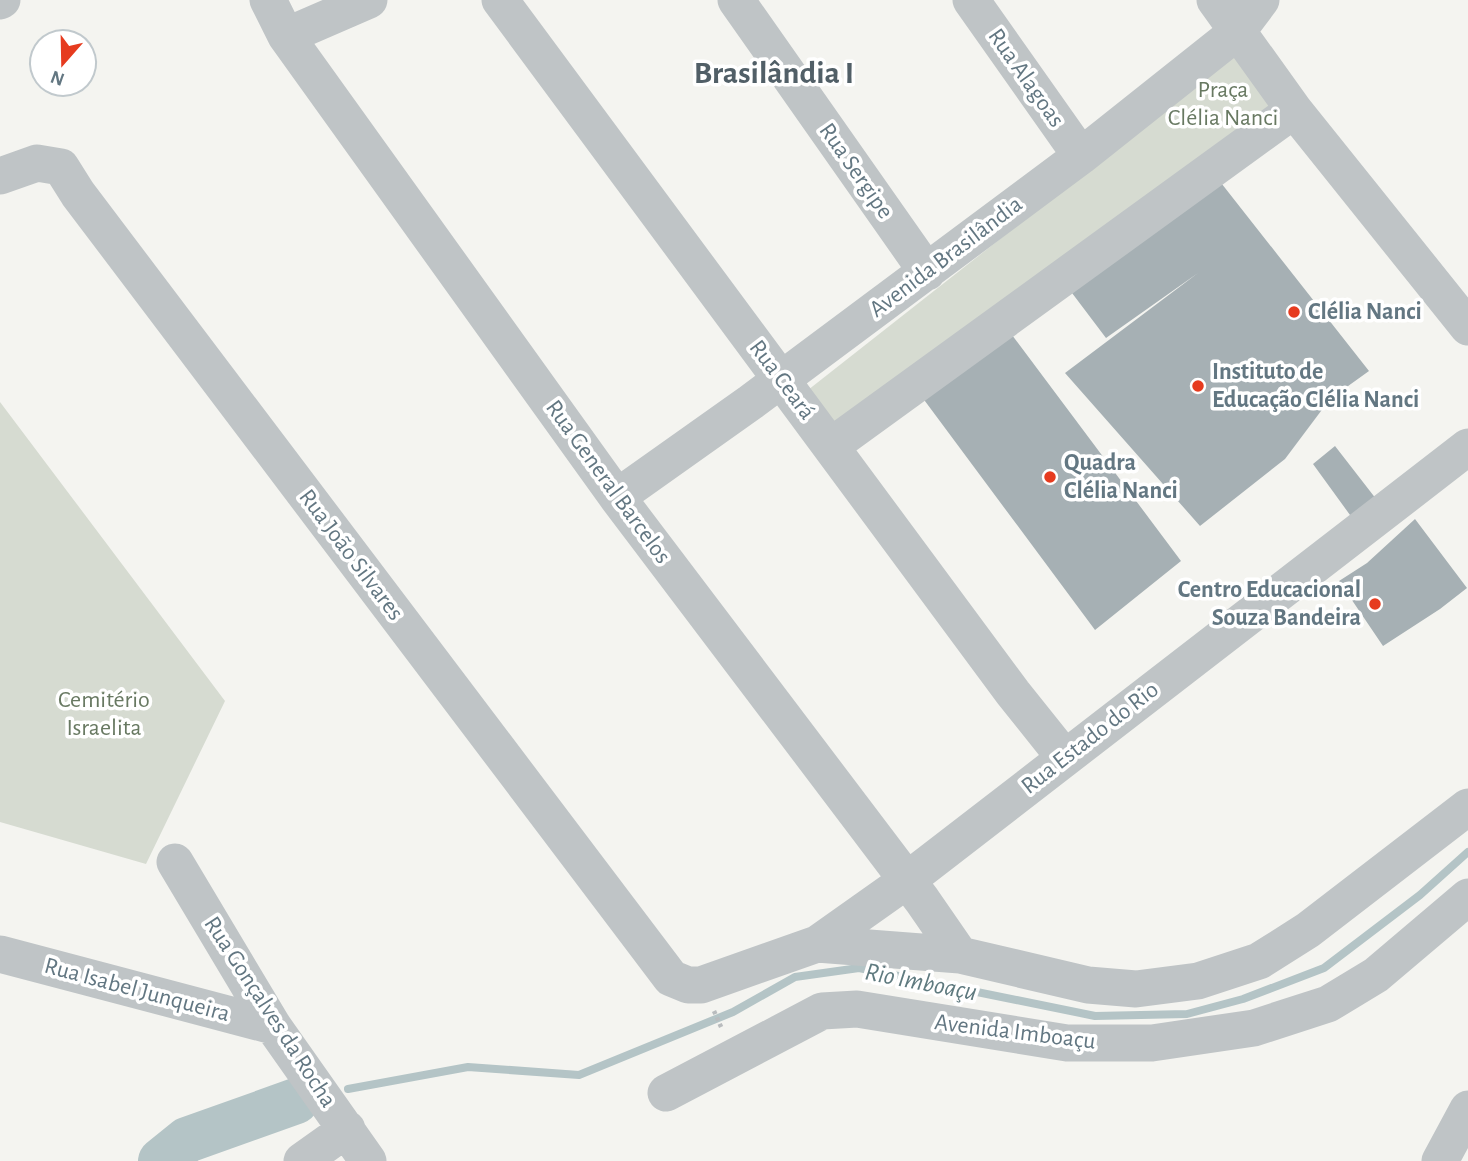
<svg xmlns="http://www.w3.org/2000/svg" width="1468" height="1161" viewBox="0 0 1468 1161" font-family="'Alegreya Sans',sans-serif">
<rect width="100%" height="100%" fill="#f4f4f0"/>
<path fill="#d6dbd1" d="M1234,55L1273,107L833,428L808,390Z
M0,402L225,701L146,864L0,822Z"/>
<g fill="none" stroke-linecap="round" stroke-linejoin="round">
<path stroke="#b4c4c6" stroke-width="8" d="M348,1089L468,1067L579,1075L733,1012L795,977L859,968L1095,1016L1187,1014L1243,999L1324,968L1420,895L1468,852"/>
<path stroke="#b4c4c6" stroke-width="46" d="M161,1161L187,1140L296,1101"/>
</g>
<path fill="#a6b0b4" d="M1218,179L1369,371L1330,399L1285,459L1200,526L1065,373L1198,273L1106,338L1072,293Z
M1012,335L1181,561L1095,630L919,393Z
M1335,446L1380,504L1358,526L1313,464Z
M1415,519L1467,588L1440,609L1383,646L1339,581L1367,563Z"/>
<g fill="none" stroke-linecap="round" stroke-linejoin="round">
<path stroke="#b9bcbe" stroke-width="4.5" stroke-dasharray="3.5 3.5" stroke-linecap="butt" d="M714,1011L722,1029"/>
<path stroke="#bfc4c6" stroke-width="37" d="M268,0L286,36L617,497L922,900L960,955
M500,0L1013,693L1065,758
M736,0L927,272
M971,0L1081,156
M1215,0L1294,110L1468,327
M0,1L2,0
M286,36L369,0
M0,176L37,163L61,167L78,194L671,978L688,985H701L817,944L906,881L1468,447
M831,446L1294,110
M617,497L751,402L1081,156L1237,32L1261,0
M175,862L273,1026L368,1161
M817,944L960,955L1088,985L1136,989L1198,981L1259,961L1308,930L1468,807
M0,954L273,1026
M666,1093L822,1011L857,1009L1067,1043H1152L1254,1028L1328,1004L1376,975L1468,897
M302,1161L347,1129
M1440,1161L1468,1109"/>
</g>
<g fill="#e63b1f" stroke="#fff" stroke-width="2.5">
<circle cx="1294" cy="312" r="7"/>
<circle cx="1198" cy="386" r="7"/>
<circle cx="1050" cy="477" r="7"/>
<circle cx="1375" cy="604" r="7"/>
</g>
<g text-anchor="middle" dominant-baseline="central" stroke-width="7" stroke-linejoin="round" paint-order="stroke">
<g font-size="24" fill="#637782" stroke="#fff">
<text transform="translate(1026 78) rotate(55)">Rua Alagoas</text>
<text transform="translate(856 171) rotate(55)">Rua Sergipe</text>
<text transform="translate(946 257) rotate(-37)">Avenida Brasilândia</text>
<text transform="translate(782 380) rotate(53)">Rua Ceará</text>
<text transform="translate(608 482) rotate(54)">Rua General Barcelos</text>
<text transform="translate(351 555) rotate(53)">Rua João Silvares</text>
<text transform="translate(1090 738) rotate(-38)">Rua Estado do Rio</text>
<text transform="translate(137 990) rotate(15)">Rua Isabel Junqueira</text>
<text transform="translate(270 1012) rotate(57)">Rua Gonçalves da Rocha</text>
<text transform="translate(1015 1032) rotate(7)">Avenida Imboaçu</text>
</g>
<g font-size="24" fill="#687962" stroke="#fff">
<text x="1223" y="90">Praça<tspan x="1223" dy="28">Clélia Nanci</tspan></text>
<text x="104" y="700">Cemitério<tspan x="104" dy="28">Israelita</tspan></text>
</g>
<g font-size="24" font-weight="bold" fill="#637782" stroke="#fff" text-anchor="start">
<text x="1308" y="312">Clélia Nanci</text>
<text x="1212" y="372">Instituto de<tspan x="1212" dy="28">Educação Clélia Nanci</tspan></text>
<text x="1064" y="463">Quadra<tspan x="1064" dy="28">Clélia Nanci</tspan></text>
<text x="1361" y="590" text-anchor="end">Centro Educacional<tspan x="1361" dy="28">Souza Bandeira</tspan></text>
</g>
<g font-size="26" font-style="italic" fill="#5f7a7f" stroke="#fff">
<text transform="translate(921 982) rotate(11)">Rio Imboaçu</text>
</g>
<g font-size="32" font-weight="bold" fill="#515f67" stroke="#fff">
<text x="774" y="73">Brasilândia I</text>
</g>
</g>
<g transform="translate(63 63) rotate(200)"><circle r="33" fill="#ffffff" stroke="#c1c9cd" stroke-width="2"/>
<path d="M0-5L12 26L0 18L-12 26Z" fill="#e63b1f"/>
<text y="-10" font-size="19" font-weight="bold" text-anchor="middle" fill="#637782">N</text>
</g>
</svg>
